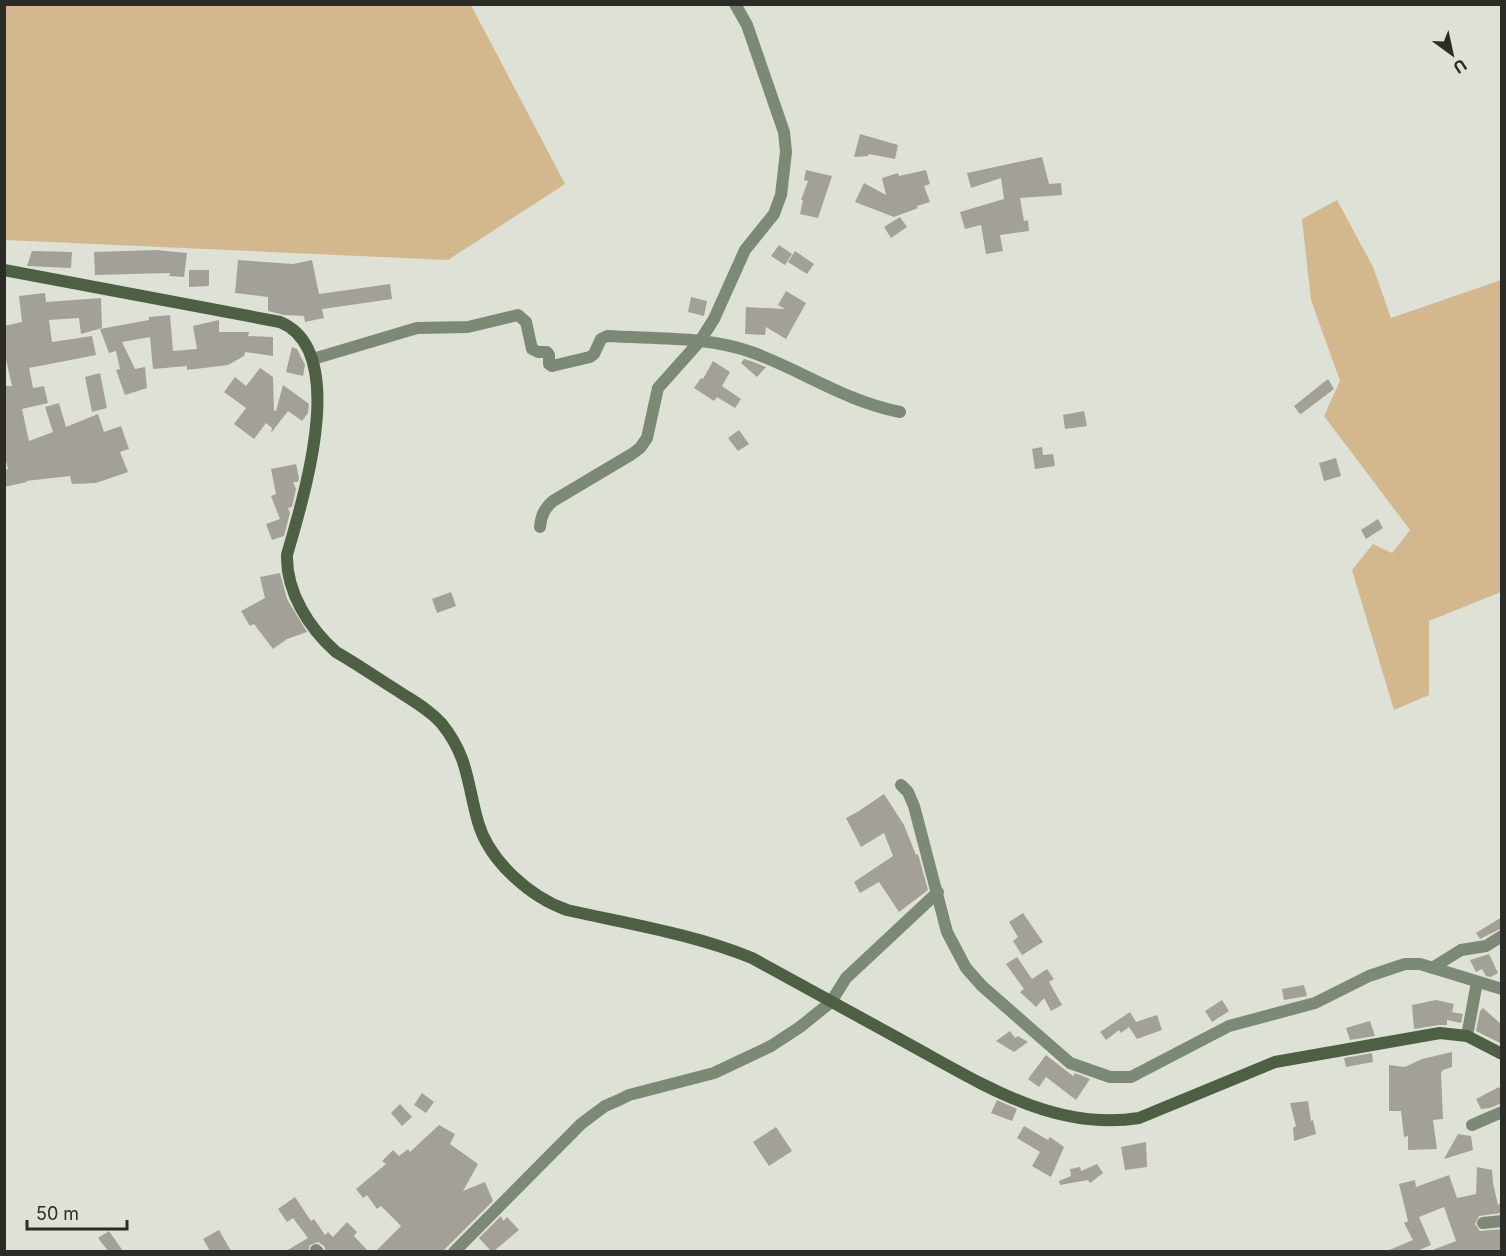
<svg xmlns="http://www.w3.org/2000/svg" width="1506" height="1256" viewBox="0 0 1506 1256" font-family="Inter,sans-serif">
<rect width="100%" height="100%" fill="#dee1d6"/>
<path fill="#d4b88d" d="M5,4L471,5L565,184L448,260L5,240Z
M1337,200L1373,267L1391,318L1501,280V592L1429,621V695L1394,710L1352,570L1373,544L1392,553L1410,530L1324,416L1340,381L1311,300L1302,219Z"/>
<path fill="#a3a197" d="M860,134L898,145L895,159L869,154L868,156L854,157Z
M1042,157L1049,184L1061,183L1062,195L1020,198L1024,221L1028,220L1029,231L1000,235L1003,251L986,254L981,225L965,229L960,212L1004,199L1001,178L971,188L967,173Z
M806,170L832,176L818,218L800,214L803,200H801L808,181L804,180Z
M926,170L930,184L924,186L930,202L917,206L918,208L894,217L855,202L864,183L886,195L882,178L898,173L899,176Z
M900,217L907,227L891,238L884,227Z
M779,245L792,254L785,265L771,256Z
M156,250L187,253L184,277L169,276L170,273L95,275L94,252Z
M32,251L72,252L71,268L27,266Z
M795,251L814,264L807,274L788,262Z
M238,260L293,264L312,260L319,294L390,284L392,299L322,309L324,318L305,322L304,316L284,315L268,311V297L235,293Z
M189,270H209V286L189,287Z
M786,291L806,303L786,339L766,327L765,335L745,334L746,307L785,309L778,305Z
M45,293L46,302L101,298L102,328L81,334L79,318L49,320L52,342L92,336L96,355L29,368L33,388L44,386L48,403L22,409L29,441L53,432L45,407L59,403L66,427L98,414L104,432L121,426L129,449L120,452L128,472L96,483L72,484L70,476L26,481L27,482L4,487V470L8,469L4,452V386H12L4,351V326L22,322L19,296Z
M691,297L707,301L704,316L688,312Z
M170,315L173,351L197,349L193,326L219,320V332H249L248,336L273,337V356L245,352L244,356L228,365L187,370V366L153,369L150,337L122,342L135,369L145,367L147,388L125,395L116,370L120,369L116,351L109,353L100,329L149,320V317Z
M292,347L297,349L305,365L303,376L286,372Z
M744,359L751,361L766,367L757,377L741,363Z
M713,361L730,372L722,386L741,399L735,408L717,397L714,401L694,388L701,378L703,379Z
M260,368L273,377L274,411H276L283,385L309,404L308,413L302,421L288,411L271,433L272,428L266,423L254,439L234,424L246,408L224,392L235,377L246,386Z
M100,373L107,408L92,412L85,377Z
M1328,379L1334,389L1301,414L1299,413L1294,406Z
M1084,411L1087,426L1065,429L1063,415Z
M739,430L749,444L738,451L728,438Z
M1042,447L1043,455L1053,454L1055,466L1035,469L1032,449Z
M1336,458L1341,476L1324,481L1319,463Z
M296,464L299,478L298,482H293L296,489L292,507L288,508L290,513L284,536L272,540L266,524L280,519L271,496L276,494L271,469Z
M1378,519L1383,528L1366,539L1361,530Z
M280,573L287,599L307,632L287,639L273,649L254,624L250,626L241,611L265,598L260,577Z
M451,592L456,606L437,613L432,599Z
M884,794L904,825L916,855L918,854L928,890L899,912L879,882L860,893L854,882L893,856L884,833L861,847L846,818L859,811Z
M1023,913L1043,942L1022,955L1013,941L1018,937L1009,922Z
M1502,917V928L1480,939L1476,933Z
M1489,954L1498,973L1491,977L1486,976L1482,969L1476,972L1470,960Z
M1017,957L1032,979L1047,969L1054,979L1049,982L1062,1005L1051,1011L1044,998L1036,1007L1020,992L1024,989L1006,964Z
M1304,985L1307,996L1284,1000L1282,989Z
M1222,1000L1229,1011L1212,1022L1205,1011Z
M1436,1000L1454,1004L1452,1012L1463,1014L1461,1023L1447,1020V1025H1439L1414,1029L1412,1005Z
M1483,1008L1502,1025V1044L1476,1031L1480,1011Z
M1130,1012L1136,1022L1157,1015L1162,1030L1137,1039L1129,1027L1121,1033L1119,1030L1106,1040L1100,1032Z
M1370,1021L1375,1036L1350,1040L1346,1028Z
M1010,1031L1015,1038L1018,1036L1028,1042L1014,1052L996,1041Z
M1452,1052V1067L1443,1070L1441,1073L1443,1119L1433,1120L1437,1149L1408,1150V1136L1404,1137L1401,1111H1389V1065L1405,1067L1422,1059Z
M1372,1053L1373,1062L1346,1067L1344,1058Z
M1046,1055L1073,1076L1075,1073L1090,1079L1076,1100L1046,1077L1039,1087L1028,1079Z
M1499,1087L1502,1093V1103L1490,1108L1481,1109L1476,1099Z
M422,1093L434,1102L426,1113L414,1105Z
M997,1100L1017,1109L1012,1121L991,1113Z
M1308,1101L1311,1121L1313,1120L1316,1134L1294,1141L1293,1128L1296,1126L1290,1103Z
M400,1104L412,1117L402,1126L391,1113Z
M439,1125L455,1134L450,1144L478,1164L463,1191L485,1182L493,1201L443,1251H376L401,1226L381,1206L377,1209L367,1195L363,1198L356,1189L386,1164L382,1161L393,1150L399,1156L408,1149L410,1152Z
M1024,1126L1048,1140L1050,1137L1064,1147L1051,1177L1032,1166L1040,1152L1017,1138Z
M776,1127L792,1151L769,1166L753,1142Z
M1458,1134L1471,1136L1473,1150L1444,1159Z
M1146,1142L1147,1167L1125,1170L1121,1147Z
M1097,1164L1103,1173L1090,1183L1088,1180L1060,1185L1059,1181L1071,1176L1070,1169L1080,1167L1081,1171Z
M1477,1167L1492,1170L1493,1183L1498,1205L1502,1202V1213L1479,1216L1475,1224L1480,1231L1502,1229V1251H1430L1456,1241L1444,1207L1419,1217L1431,1245L1417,1251H1387L1413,1240L1404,1223L1408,1221L1399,1184L1415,1180L1416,1187L1449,1175L1457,1198L1476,1194Z
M295,1197L311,1221L314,1219L325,1235L328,1232L333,1237L347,1222L357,1232L354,1236L368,1251H326L324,1246L318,1242L310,1245L308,1251H286L308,1238L293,1218L287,1222L278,1209Z
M501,1216L503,1221L507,1217L519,1230L494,1251H491L479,1238Z
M219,1230L231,1251H210L203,1239Z
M109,1231L123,1251H108L98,1238Z"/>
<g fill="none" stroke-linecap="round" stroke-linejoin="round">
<path stroke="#7c8975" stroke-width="12" d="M313,359L417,328L468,327L518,315L526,322L532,349L538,352H547L549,355V364L552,366L590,357L594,354L601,339L607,336C656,339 708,336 754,353C805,372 845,401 900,412
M540,527C541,516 544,509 553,501L632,454L640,448L647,438L658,388L700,341L714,319L745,250L774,214L781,195L786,152L784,132L747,25L735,4
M901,785L908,792L914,806L947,932L966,968L982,986L1070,1063L1110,1077H1131L1229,1026L1315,1003L1369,976L1405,964H1420L1502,989
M1432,968L1461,950L1486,946L1502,936
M1467,1036L1477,982
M1472,1125L1502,1112
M1483,1223L1502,1221
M316,1250L318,1252
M454,1252L581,1124L605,1106L619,1100L629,1095L714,1073L771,1046L800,1027L831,1002L846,978L938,892"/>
<path stroke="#4d6044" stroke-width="12" d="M4,270L280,322C351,351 302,501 287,555C286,592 309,628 336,652C357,664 377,678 398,691C413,701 430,710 442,724C469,758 467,784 478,822C489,861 530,897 567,910C629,924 693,934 752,958C803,986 854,1014 905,1042C977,1081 1053,1132 1139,1118L1275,1062L1440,1033L1467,1036L1502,1054"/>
</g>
<rect width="1506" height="1256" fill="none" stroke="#2b2b27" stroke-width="12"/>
<g transform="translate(1452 54) rotate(147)" stroke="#dee1d6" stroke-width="4.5" paint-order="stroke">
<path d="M0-4.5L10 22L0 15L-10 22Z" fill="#2b2b27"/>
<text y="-9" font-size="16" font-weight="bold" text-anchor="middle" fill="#2b2b27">U</text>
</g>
<path d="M27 1220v9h100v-9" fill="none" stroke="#2b2b27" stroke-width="3"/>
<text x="36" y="1220" font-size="18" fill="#2b2b27" stroke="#dee1d6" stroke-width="4.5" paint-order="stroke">50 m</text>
</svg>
